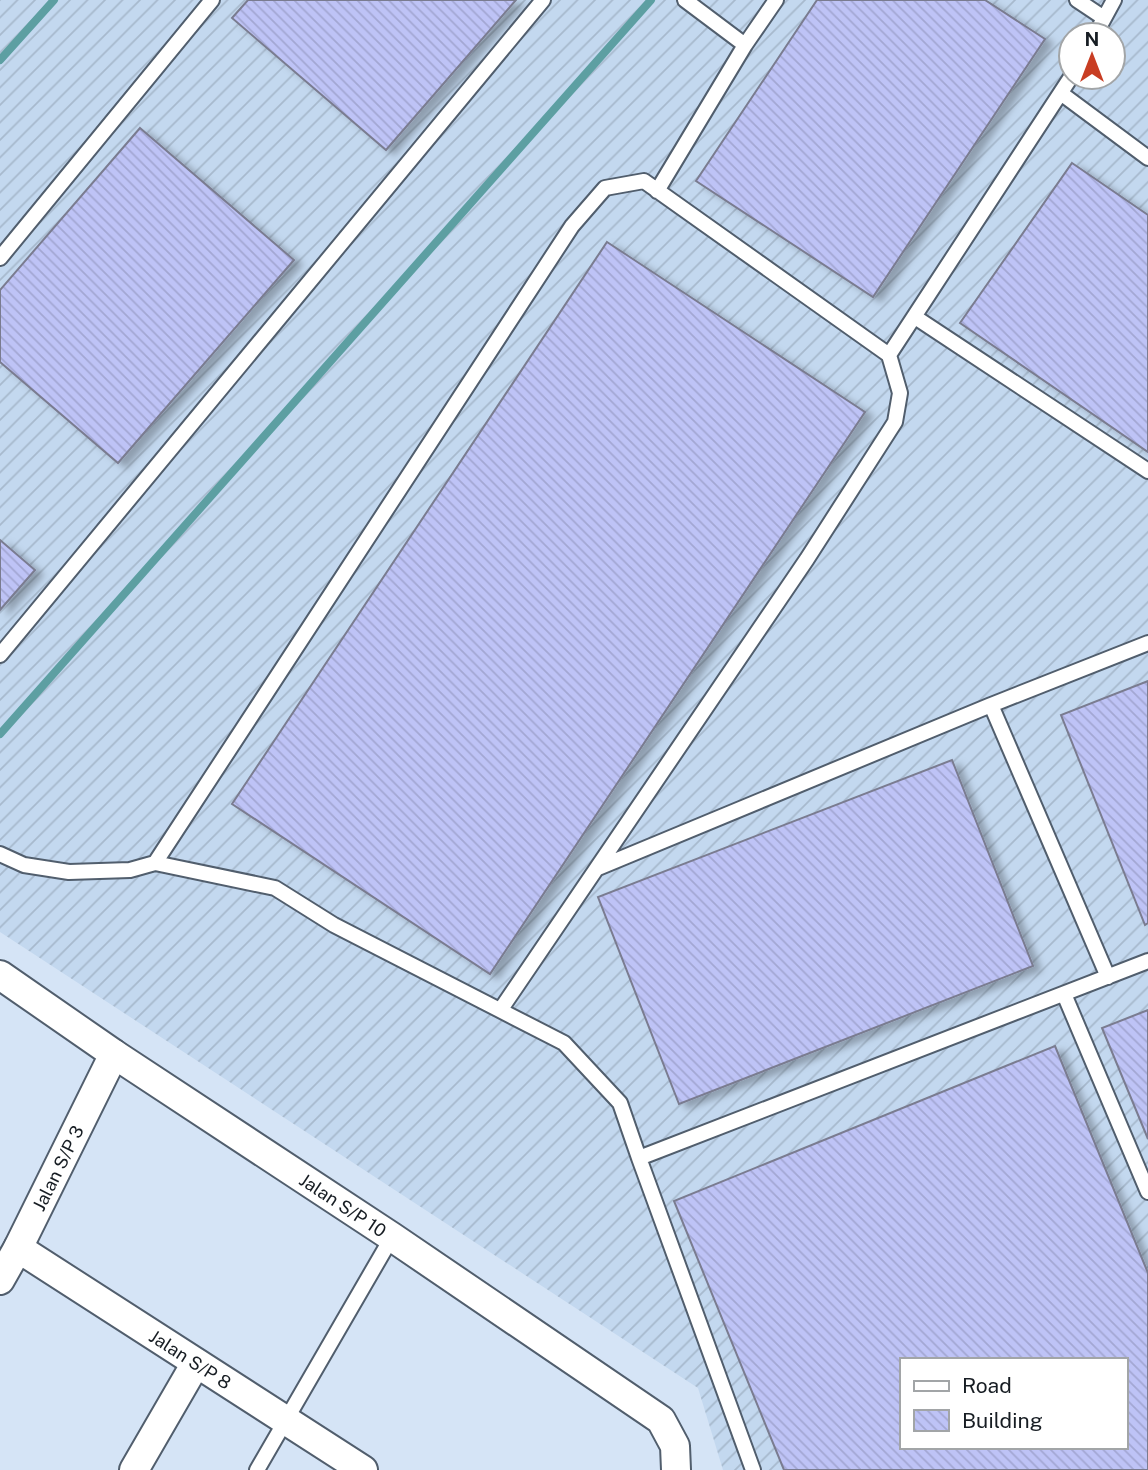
<svg xmlns="http://www.w3.org/2000/svg" width="1148" height="1470" viewBox="0 0 1148 1470" font-family="'Public Sans',sans-serif">
<defs>
<pattern id="industrial-furrows" width="10" height="10" patternUnits="userSpaceOnUse" patternTransform="scale(1.75)"><rect width="10" height="10" fill="#c3d8ef"/><path d="M-1 1l2-2M0 10L10 0M9 11l2-2" fill="none" stroke="#a7b9cd"/></pattern>
<pattern id="building-back-hatch" width="6" height="6" patternUnits="userSpaceOnUse" patternTransform="scale(1.75)"><rect width="6" height="6" fill="#bec3f6"/><path d="M-1 5l2 2M0 0l6 6M5-1l2 2" fill="none" stroke="#a3a7d3"/></pattern>
<filter id="shadow"><feDropShadow dx="8" dy="4.5" stdDeviation="3.5" flood-color="#0004"/></filter>
</defs>
<rect width="100%" height="100%" fill="#d5e4f6"/>
<path fill="url(#industrial-furrows)" fill-rule="evenodd" d="M0,0H1148V1470H723L698,1388L0,932ZM1071,35H1113V77H1071ZM901,1360H1125V1447H901Z"/>
<g fill="none" stroke-linecap="round" stroke-linejoin="round">
<path stroke="#5d9fa2" stroke-width="8" d="M0,60L54,0
M0,734L651,0"/>
</g>
<path fill="url(#building-back-hatch)" stroke="#7a7c90" stroke-width="2" fill-rule="evenodd" filter="url(#shadow)" d="M248,0H516L386,150L232,18Z
M817,0H985L1045,39L873,297L696,181Z
M140,128L294,260L118,463L0,362V290Z
M1072,163L1148,215V452L960,323Z
M607,242L865,412L490,974L232,804Z
M0,540L35,570L0,610Z
M1148,681V923L1145,925L1061,715Z
M952,760L1033,966L679,1104L598,897Z
M1148,1010V1139L1102,1028Z
M1055,1046L1148,1273V1470H784L674,1201ZM901,1360H1125V1447H901Z"/>
<g fill="none" stroke-linecap="round" stroke-linejoin="round">
<defs>
<path id="service" d="M685,0L745,45L776,0
M1077,0L1104,18
M1095,35L1114,0
M1062,94L1148,158
M657,191L745,45
M0,258L212,0
M915,317L1148,471
M0,655L543,0
M0,854L24,865L69,872L130,870L155,863L275,888L334,925L564,1043L620,1103L639,1158L1148,961
M155,863L572,226L605,188L644,181L889,355
M598,868L991,705
M1108,977L991,705L1148,643
M1064,994L1148,1192
M501,1009L807,559L895,422L900,393L889,355L1071,77
M639,1158L753,1470
M257,1470L392,1237"/>
<g id="minor">
<path id="s1" d="M0,975L114,1054L392,1237L661,1420L675,1446L676,1470"/>
<path id="s2" d="M18,1248L363,1470"/>
<path id="s3" d="M0,1280L18,1248L114,1054"/>
<path d="M134,1470L196,1363"/>
</g>
</defs>
<use href="#service" stroke="#515e6d" stroke-width="18"/>
<use href="#minor" stroke="#515e6d" stroke-width="32"/>
<use href="#service" stroke="#fff" stroke-width="14"/>
<use href="#minor" stroke="#fff" stroke-width="28"/>
</g>
<g text-anchor="middle" dominant-baseline="central" stroke-width="7" stroke-linejoin="round" paint-order="stroke">
<g font-size="18" fill="#171d23" stroke="#fff">
<text stroke="none"><textPath href="#s3" startOffset="126">Jalan S/P 3</textPath></text>
<text stroke="none"><textPath href="#s1" startOffset="413">Jalan S/P 10</textPath></text>
<text stroke="none"><textPath href="#s2" startOffset="205">Jalan S/P 8</textPath></text>
</g>
</g>
<rect x="900" y="1358" width="228" height="91" fill="#ffffff" stroke="#a2a5a7" stroke-width="2"/>
<rect x="914" y="1381" width="35" height="10" fill="#ffffff" stroke="#a2a5a7" stroke-width="2"/>
<text x="962" y="1393" font-size="21" fill="#171d23">Road</text>
<rect x="914" y="1410" width="35" height="21" fill="url(#building-back-hatch)" stroke="#a2a5a7" stroke-width="2"/>
<text x="962" y="1428" font-size="21" fill="#171d23">Building</text>
<g transform="translate(1092 56)"><circle r="33" fill="#ffffff" stroke="#a2a5a7" stroke-width="2"/>
<path d="M0-5L12 26L0 18L-12 26Z" fill="#c83d23"/>
<text y="-10" font-size="19" font-weight="bold" text-anchor="middle" fill="#171d23">N</text>
</g>
</svg>
